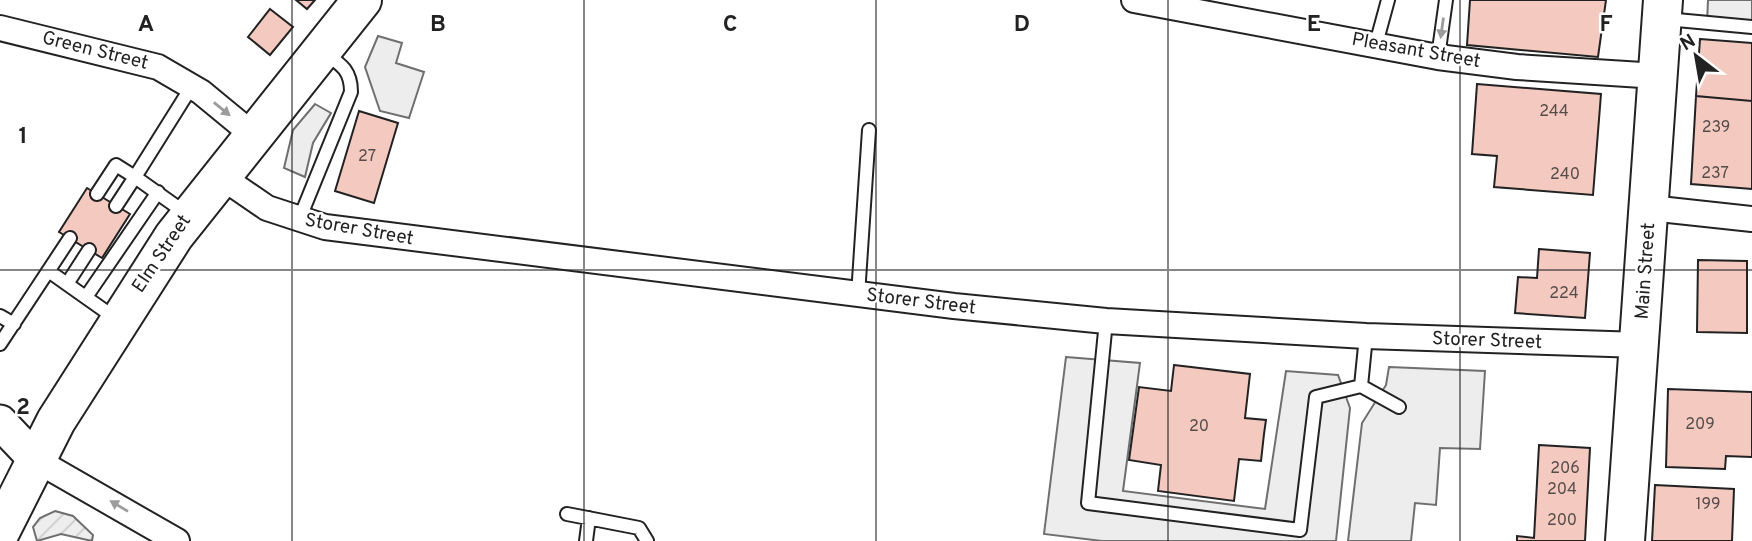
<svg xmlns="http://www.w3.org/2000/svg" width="1752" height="541" viewBox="0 0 1752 541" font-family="Overpass,sans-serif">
<defs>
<pattern id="garden-furrows" width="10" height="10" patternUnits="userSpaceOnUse" patternTransform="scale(1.75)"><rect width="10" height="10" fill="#eee"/><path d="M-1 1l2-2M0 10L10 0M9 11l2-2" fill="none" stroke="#ccc"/></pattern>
</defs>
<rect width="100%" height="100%" fill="#fff"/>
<path fill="url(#garden-furrows)" stroke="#6f6f6f" stroke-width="2" d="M55,511L73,516L93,535L92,541L61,534L37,541L33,527L40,518Z"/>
<path fill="#ededed" stroke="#6f6f6f" stroke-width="2" d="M1708,0H1752V27L1707,23Z
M378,36L402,43L396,63L424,72L409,118L380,111L365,67Z
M315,104L331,113L313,143L305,177L284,168L293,130Z
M1066,357L1140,363L1123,491L1265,509L1286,371L1338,375L1350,408L1336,541H1102L1044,534Z
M1389,367L1485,371L1480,449L1440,448L1436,505L1415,503L1411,541H1348L1362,423L1386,385Z"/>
<path fill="#f3c9c0" stroke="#222" stroke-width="2" d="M296,0H315L307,9Z
M1470,0H1606L1598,57L1467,45Z
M270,9L293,27L270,55L248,37Z
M1700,39L1752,43V101L1696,96Z
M1477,84L1601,94L1593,195L1494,187L1497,156L1472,154Z
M1696,96L1752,101V189L1691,184Z
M359,111L398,123L374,203L335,191Z
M87,188L130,214L102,258L59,232Z
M1539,249L1590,253L1585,318L1515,313L1518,277L1537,278Z
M1698,260L1747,261V333L1697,332Z
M1174,365L1250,374L1245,418L1266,420L1264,434L1261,461L1239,459L1234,501L1158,491L1161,465L1129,460L1139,387L1171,391Z
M1668,389L1752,392V457L1726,456L1725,469L1666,467Z
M1539,445L1590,448L1585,541H1517V536L1534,538Z
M1655,485L1734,489L1732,541H1652Z"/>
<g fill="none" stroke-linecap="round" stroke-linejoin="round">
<defs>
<path id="lane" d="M1666,19L1752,27
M1376,44L1388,0
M1438,57L1446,0
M97,194L116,165L135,177L116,206
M187,214L135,177L192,86
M299,220L351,92C351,71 342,65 326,54
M50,272L115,318
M67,284L89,250
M858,295L869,130
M86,297L158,192
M0,316L14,324
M1106,321L1088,503L1300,530L1316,397L1361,386L1366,336
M0,344L70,238
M1361,386L1399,407
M567,514L639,528L647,541
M586,541L589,518"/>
<path id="street" d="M1134,0L1438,57L1517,67L1658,76
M0,28L158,67L201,92L252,134
M219,175L267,208L325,227L954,306L1106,321L1366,336L1641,345
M1650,208L1752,219
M36,460L177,541"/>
<path id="secondary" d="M0,422L36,460"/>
<path id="primary" d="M0,532L56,421L174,236L362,0
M1625,541L1663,0"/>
</defs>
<use href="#lane" stroke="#222" stroke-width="16"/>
<use href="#street" stroke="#222" stroke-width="28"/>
<use href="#secondary" stroke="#222" stroke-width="37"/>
<use href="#primary" stroke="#222" stroke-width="42"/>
<use href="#lane" stroke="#fff" stroke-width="12"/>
<use href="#street" stroke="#fff" stroke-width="24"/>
<use href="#secondary" stroke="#fff" stroke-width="33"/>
<use href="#primary" stroke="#fff" stroke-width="38"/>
</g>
<defs><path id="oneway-solid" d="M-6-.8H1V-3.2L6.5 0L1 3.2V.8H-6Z" transform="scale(1.75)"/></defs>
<g fill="#9c9c9c">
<use href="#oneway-solid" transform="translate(1442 28) rotate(98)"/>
<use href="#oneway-solid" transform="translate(222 109) rotate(39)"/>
<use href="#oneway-solid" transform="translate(119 506) rotate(-149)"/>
</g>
<path fill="none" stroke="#222" stroke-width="2" stroke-opacity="0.55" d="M292,0V541M584,0V541M876,0V541M1168,0V541M1460,0V541M0,270H1752"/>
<g text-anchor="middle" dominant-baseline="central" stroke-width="5" stroke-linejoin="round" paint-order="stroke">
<g font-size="16" fill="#564c4a">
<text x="1554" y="112">244</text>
<text x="1716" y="128">239</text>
<text x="367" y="157">27</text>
<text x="1715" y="174">237</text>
<text x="1565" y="175">240</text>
<text x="1564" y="294">224</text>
<text x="1700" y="425">209</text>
<text x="1199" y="427">20</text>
<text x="1565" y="469">206</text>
<text x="1562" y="490">204</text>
<text x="1708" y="505">199</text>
<text x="1562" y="521">200</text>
</g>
<g font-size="19" fill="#222" stroke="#fff">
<text transform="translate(95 51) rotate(14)">Green Street</text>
<text transform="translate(1416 51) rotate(10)">Pleasant Street</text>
<text transform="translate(359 230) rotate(10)">Storer Street</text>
<text transform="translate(162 254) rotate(-56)">Elm Street</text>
<text transform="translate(1646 271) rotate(-86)">Main Street</text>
<text transform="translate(921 302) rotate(7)">Storer Street</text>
<text transform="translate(1487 341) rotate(2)">Storer Street</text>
</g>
</g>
<g font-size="23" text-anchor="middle" font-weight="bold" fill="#222" stroke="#fff" stroke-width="5" stroke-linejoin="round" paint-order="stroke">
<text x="146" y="31">A</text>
<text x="438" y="31">B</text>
<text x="730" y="31">C</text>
<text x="1022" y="31">D</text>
<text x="1314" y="31">E</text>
<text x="1606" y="31">F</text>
<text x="23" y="143">1</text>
<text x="23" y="414">2</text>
</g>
<g transform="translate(1696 56) rotate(329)" stroke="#ffffff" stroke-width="5" paint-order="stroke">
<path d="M0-5L12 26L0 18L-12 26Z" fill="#222222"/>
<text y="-10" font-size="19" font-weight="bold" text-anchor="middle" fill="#222222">N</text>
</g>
</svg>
